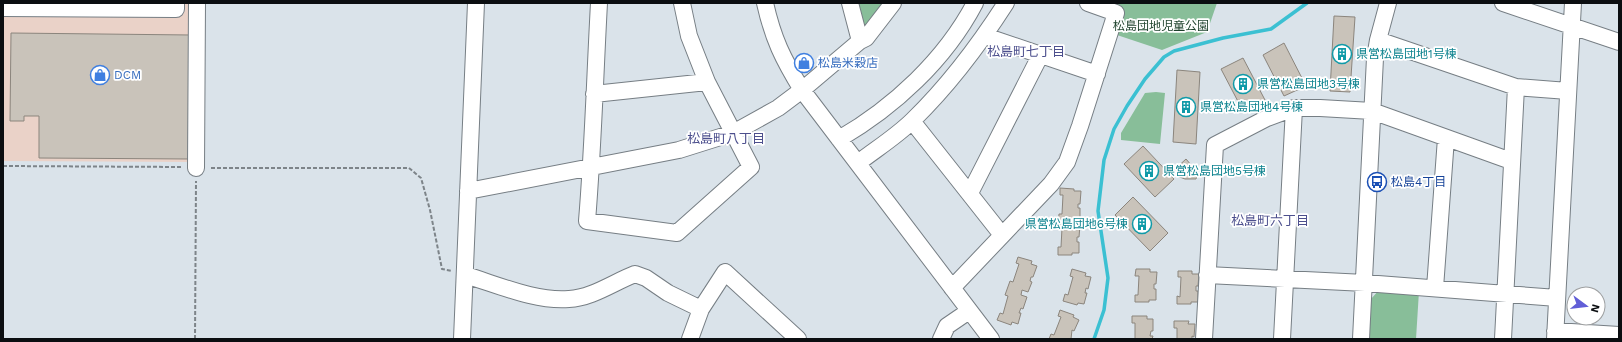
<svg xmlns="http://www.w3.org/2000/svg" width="1622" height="342" viewBox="0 0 1622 342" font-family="'Work Sans','Noto Sans JP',sans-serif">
<rect width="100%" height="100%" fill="#dae3ea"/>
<path fill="#ead2c8" d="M3,3H192V162L3,161Z"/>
<path fill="#88be99" d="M855,3H888L863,33Z
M1103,3H1217L1207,32L1162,50L1114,34Z
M1156,92L1165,93L1160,144L1121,140V133L1145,93Z
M1379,290L1419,291L1416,339H1369L1371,299Z"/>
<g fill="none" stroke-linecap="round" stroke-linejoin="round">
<path stroke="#3bc0d2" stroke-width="3.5" d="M1094,339L1104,310L1108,278L1098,211L1104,160L1114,129L1127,106L1145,79L1164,57L1174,51L1223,38L1271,29L1307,3"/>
</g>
<path fill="#c9c3ba" stroke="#8b857d" d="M1334,16L1355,17L1350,92L1330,91Z
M11,33L191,35L189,159L39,158V116H24V121H10Z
M1284,43L1306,86L1284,96L1263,55Z
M1243,58L1265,100L1243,111L1221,69Z
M1177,70L1200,72L1196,144L1173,142Z
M1143,146L1174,179L1155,197L1124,164Z
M1186,159L1198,173L1196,179H1185L1177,176L1173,171Z
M1060,188L1074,189V191H1081L1080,204H1078V208H1080V220L1073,219V225H1080L1079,237H1077V242H1079V253H1072V255H1058V247H1061L1062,228H1058L1059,214H1062L1063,195H1060Z
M1133,197L1168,233L1150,251L1115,215Z
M1018,257L1032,261L1031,264L1037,266L1033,277H1031L1030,281L1032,282L1028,292L1022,290L1021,295L1027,297L1023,309L1021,308L1019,313H1021L1018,324L1012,322L1011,325L997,320L1000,313L1003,314L1008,296L1005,295L1010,281L1013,282L1019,264L1016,263Z
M1072,269L1086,273L1085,276L1091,277L1088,289L1086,288L1085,293H1087L1084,304L1078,303L1077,305L1063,301L1065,294L1068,295L1073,277L1070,276Z
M1136,269H1150V272H1157L1156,284H1154V289H1156V300H1149V302H1135V295H1138L1139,276H1135Z
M1178,271H1192V274H1199L1198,286H1196V291H1198V302H1191V304H1177V296L1180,297L1181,277H1178Z
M1060,310L1074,315L1073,317L1079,320L1074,331L1072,330L1071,339H1049L1051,334L1054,335L1061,317L1058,316Z
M1132,316H1147V319H1153V331H1151L1150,336H1153L1152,339H1135V323H1132Z
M1174,321H1189L1188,324H1195L1194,337L1192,336V339H1177V328H1174Z"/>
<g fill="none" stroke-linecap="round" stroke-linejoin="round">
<defs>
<path id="minor" d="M599,3C595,76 593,149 587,221L677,233L751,167L707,82L689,36L682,3
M765,3C773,39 783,59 802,90L991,339
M850,3L860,41
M1503,3L1619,42
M3,8L176,9V3
M985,36L1097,74
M1378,40L1516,87L1568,91
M594,94L707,82
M912,121L1002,235
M839,139C894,107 945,60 975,3
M858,163C876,149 897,136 913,120C949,85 979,45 1006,3
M196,168L197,3
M468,191L679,150L733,133L778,108L802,90L860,41L866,38L893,3
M970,193L1041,54
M465,275C496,284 536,302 569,299C592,298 614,282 635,274L646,278L668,293L701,309L725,272L798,339
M1207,275L1365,283L1557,298
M952,288L1051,184L1067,162L1080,126L1116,13L1088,3
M1435,288L1446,138
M1555,331L1619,335
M462,339L476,3
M690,339L701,309
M941,339L947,326L969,311
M1204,339L1215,145L1267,118L1294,108H1320L1372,111L1511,161
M1282,339L1294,108
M1361,339L1375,58L1378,40L1388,3
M1503,339L1516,87
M1555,339L1573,3"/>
</defs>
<use href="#minor" stroke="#767e84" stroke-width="18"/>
<path stroke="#7d8489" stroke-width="2" stroke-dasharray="4 2" stroke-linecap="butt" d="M3,166L182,167
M211,168H409L421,178L430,210L442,269L452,271
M195,339L196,181"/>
<use href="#minor" stroke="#fff" stroke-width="16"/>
</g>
<defs>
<symbol id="building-ring" viewBox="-11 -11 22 22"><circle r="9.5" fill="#fff" stroke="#0f9aa8" stroke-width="1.5"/><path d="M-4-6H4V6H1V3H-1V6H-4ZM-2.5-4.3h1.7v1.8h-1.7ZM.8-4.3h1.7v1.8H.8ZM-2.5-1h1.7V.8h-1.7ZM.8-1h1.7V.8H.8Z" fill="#0f9aa8"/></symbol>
<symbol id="shop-ring" viewBox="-11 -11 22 22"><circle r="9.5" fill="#fff" stroke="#3f7fe0" stroke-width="1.5"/><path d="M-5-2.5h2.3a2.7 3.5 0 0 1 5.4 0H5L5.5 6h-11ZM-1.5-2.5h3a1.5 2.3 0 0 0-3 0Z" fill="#3f7fe0"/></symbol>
<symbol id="bus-ring" viewBox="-11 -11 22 22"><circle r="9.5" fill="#fff" stroke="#1a4fb4" stroke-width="1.5"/><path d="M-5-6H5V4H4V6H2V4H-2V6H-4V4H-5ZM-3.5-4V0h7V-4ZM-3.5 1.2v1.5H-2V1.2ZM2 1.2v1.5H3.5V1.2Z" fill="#1a4fb4"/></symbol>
</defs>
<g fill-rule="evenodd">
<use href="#building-ring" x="1331" y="43" width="22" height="22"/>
<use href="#shop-ring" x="793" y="52" width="22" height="22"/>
<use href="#shop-ring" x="89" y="64" width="22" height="22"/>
<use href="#building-ring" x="1232" y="73" width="22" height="22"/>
<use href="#building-ring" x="1175" y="96" width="22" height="22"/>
<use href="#building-ring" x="1138" y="160" width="22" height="22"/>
<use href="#bus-ring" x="1366" y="171" width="22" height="22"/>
<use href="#building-ring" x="1131" y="213" width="22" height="22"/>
</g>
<g text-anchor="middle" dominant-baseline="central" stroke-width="3.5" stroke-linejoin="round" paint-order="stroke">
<g font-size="12" fill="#1b3f29" stroke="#fff">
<text x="1161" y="26">松島団地児童公園</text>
</g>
<g font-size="12" fill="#0d838f" stroke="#fff" text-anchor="start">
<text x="1356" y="54">県営松島団地1号棟</text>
<text x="1257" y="84">県営松島団地3号棟</text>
<text x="1200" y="107">県営松島団地4号棟</text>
<text x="1163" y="171">県営松島団地5号棟</text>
<text x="1128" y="224" text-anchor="end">県営松島団地6号棟</text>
</g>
<g font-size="12" fill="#366cbe" stroke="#fff" text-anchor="start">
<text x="818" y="63">松島米穀店</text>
<text x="114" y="75">DCM</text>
</g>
<g font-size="12" fill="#164399" stroke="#fff" text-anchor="start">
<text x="1391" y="182">松島4丁目</text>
</g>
<g font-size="13" fill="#4c4f8d" stroke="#fff">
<text x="1026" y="51">松島町七丁目</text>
<text x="726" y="138">松島町八丁目</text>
<text x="1270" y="220">松島町六丁目</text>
</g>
</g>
<rect width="1622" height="342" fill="none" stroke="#0b0e11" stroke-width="8"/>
<g transform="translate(1586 306) rotate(105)"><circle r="19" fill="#ffffff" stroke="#9d9fa0"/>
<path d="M0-3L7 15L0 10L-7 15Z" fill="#615ed7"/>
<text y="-6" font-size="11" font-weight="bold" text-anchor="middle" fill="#0b0e11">N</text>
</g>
</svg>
